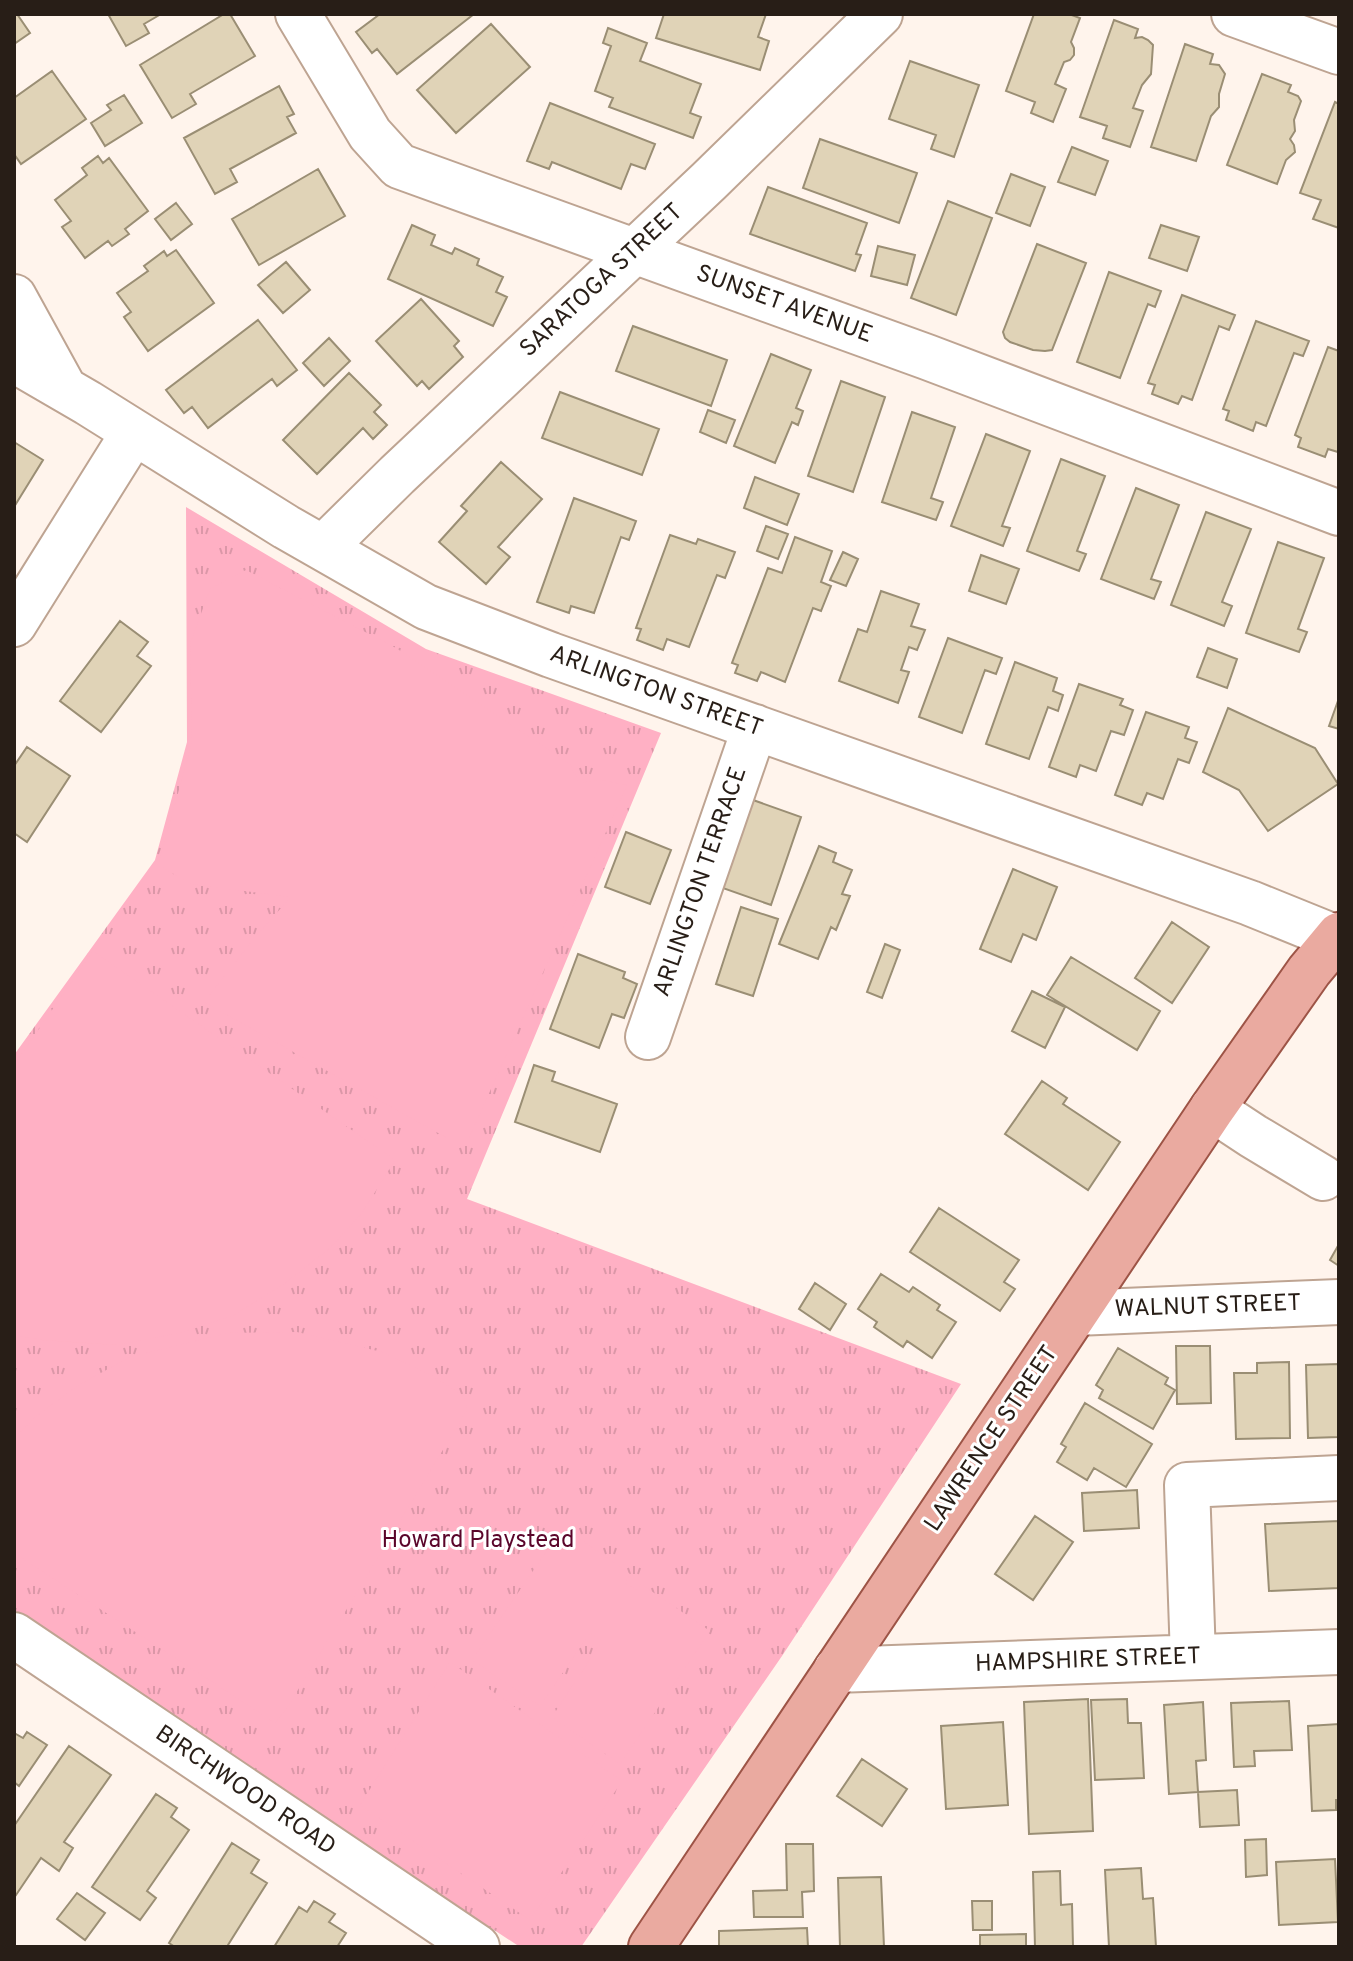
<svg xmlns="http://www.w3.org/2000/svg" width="1353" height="1961" viewBox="0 0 1353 1961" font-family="Overpass,sans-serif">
<defs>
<pattern id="park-tufts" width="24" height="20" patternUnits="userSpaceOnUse" patternTransform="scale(2)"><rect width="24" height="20" fill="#ffb0c4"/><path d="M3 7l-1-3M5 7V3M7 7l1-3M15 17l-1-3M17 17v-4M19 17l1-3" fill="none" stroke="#db97a8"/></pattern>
</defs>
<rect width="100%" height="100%" fill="#fff4ec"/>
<path fill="url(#park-tufts)" d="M186,507L426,649L661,733L467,1199L961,1384L782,1656L581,1947H520L14,1613V1055L155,860L187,742Z"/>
<path fill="#ffb0c4" d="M246,570L396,648L570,764L579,783L601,780L627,785L469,1138H447L204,1002L256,936L291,897L191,884L158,865L192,743L190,644L210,589Z
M93,951L395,1160L362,1213L330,1248L284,1284L232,1316L179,1333L117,1345L42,1340L14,1335V1065Z
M297,1332L382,1352L431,1375L464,1396L467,1410L287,1708L275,1723L14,1553V1439L34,1418L77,1386L130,1357L228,1333Z
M563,1527L630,1574L625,1583L637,1590L641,1584L710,1631L620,1764L552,1717L602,1641L590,1633L540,1706L472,1660Z
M450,1662L622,1781L530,1920L360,1805Z"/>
<path fill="#e0d3b7" stroke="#9a8e74" stroke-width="2" d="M14,14H17L30,33L14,44Z
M108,14H161L144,24L149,33L126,46Z
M224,14H230L255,56L190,94L196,104L172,118L140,65Z
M380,14H474L397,74L377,49L372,53L356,32Z
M664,14H766L758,37L769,41L760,70L656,38Z
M1034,14H1069L1080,18L1071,42L1074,48V55L1070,60L1064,62L1055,84L1066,89L1053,122L1031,113L1035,102L1006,91Z
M1114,20L1138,29L1135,38L1142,37L1148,40L1153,45L1151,74L1142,85L1133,108L1143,111L1130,147L1103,138L1107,126L1080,117Z
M491,24L530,67L456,133L417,90Z
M608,28L647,43L640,61L701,84L690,113L701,117L693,138L609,107L613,98L595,91L611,46L603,43Z
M1185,44L1213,54L1210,64L1219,65L1225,74L1219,94V107L1211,116L1196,161L1151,147Z
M910,61L979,85L954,157L931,149L936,135L889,119Z
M52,71L86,119L21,164L14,154V98Z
M1262,74L1291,85L1288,92L1298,96L1301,101L1294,120L1295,131L1290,139L1294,145L1295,152L1286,160L1277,184L1227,165Z
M279,86L294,114L287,117L296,133L230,169L237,182L215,194L184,138Z
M124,95L142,123L105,146L91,123L111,110L107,105Z
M1335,102L1339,104V228L1313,219L1321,200L1300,193Z
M550,103L655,144L645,169L631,164L621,189L552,162L549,169L527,161Z
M820,139L917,173L899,223L803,188Z
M1072,147L1108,161L1095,195L1058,182Z
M98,156L103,163L109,158L148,211L125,229L129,234L112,246L108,241L85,258L62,227L71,221L55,200L87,175L82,168Z
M318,169L345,216L259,265L232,219Z
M1011,174L1045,187L1030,226L996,213Z
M768,187L867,223L856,254L861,255L855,271L750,234Z
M948,201L992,218L956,315L911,298Z
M176,203L192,224L171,240L155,219Z
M412,225L435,235L431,245L452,254L455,248L479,259L477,265L503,277L496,292L507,297L493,326L388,279Z
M1161,225L1199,237L1187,271L1149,258Z
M1037,244L1086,263L1052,350L1045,351L1033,350L1010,342L1005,338L1003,332Z
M878,246L915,255L907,285L871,276Z
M176,250L214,303L148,351L124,317L131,312L117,293L148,271L144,266L164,251L167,256Z
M286,262L310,290L283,313L258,285Z
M1109,272L1161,291L1155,307L1148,304L1120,378L1077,362Z
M1182,295L1235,315L1229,330L1219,326L1192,400L1182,396L1178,404L1152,394L1155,385L1148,383Z
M421,299L459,341L454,346L463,357L429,389L422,381L417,386L376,341Z
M258,320L297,370L277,386L272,379L208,428L192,407L184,413L166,390Z
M1256,321L1309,341L1303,356L1294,353L1266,426L1256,422L1253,431L1226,420L1229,411L1223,409Z
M633,326L727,360L711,406L616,371Z
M329,338L350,361L324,386L303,363Z
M1328,347L1339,351V451L1338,452L1328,449L1325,457L1298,447L1301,438L1295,435Z
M771,354L811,370L796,408L803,411L798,425L792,422L775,463L734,446Z
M349,373L381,405L374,412L387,425L373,439L363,428L317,474L283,440Z
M841,381L885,397L853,492L808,476Z
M560,392L659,429L642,475L542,438Z
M708,410L735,420L726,443L700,432Z
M912,412L955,427L931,498L943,502L936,520L882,502Z
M986,434L1030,451L1002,526L1010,528L1003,546L951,526Z
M14,442L43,460L14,507Z
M1061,459L1105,476L1077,551L1086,554L1079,571L1027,551Z
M501,462L542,499L498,547L510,557L486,584L439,542L467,511L461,506Z
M755,477L799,494L787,525L744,508Z
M1136,488L1179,505L1151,579L1161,582L1154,599L1101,579Z
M574,498L636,521L629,540L621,537L594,613L571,606L569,613L537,602Z
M1206,512L1251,529L1222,602L1232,606L1224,626L1171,605Z
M766,526L788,534L778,559L757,551Z
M670,535L696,544L698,539L735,552L725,578L717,575L689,647L667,639L663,650L637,640L641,629L636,628Z
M795,537L832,551L821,582L831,586L821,611L813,608L785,682L761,672L757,681L735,673L738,665L732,663L768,568L782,573Z
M1278,542L1324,558L1298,629L1307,632L1299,652L1246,633Z
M843,552L858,559L846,586L830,580Z
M981,555L1019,569L1006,604L969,591Z
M881,591L919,604L911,626L925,630L917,650L909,647L901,670L909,672L898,703L839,681L858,629L867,632Z
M120,621L148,642L137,656L151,666L101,732L60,701Z
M948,638L1002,658L996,674L985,670L962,733L919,717Z
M1208,648L1237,659L1227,688L1197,677Z
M1015,662L1057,678L1053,691L1063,695L1058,711L1048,707L1029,759L986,744Z
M1079,684L1123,699L1120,705L1133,710L1124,735L1111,731L1096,771L1080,765L1076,777L1049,767Z
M1339,698V729L1329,726Z
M1228,708L1315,748L1338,784L1268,831L1239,790L1203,772Z
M1146,712L1189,727L1185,738L1197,742L1189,763L1178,759L1163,799L1147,793L1142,805L1115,795Z
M27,747L70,776L27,842L14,833V766Z
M753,800L801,817L771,905L717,886Z
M626,832L671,850L650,904L605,887Z
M819,846L836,853L833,862L852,870L842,894L850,896L836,930L831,927L818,959L779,944Z
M1013,869L1057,887L1036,940L1023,934L1011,962L980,949Z
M741,907L778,919L753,996L716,984Z
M1172,922L1209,947L1172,1003L1135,978Z
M885,944L900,950L882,998L867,992Z
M578,954L625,972L623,978L637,984L624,1018L612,1014L599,1048L550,1029Z
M1071,957L1160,1011L1137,1050L1047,995Z
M1032,991L1065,1007L1045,1048L1012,1031Z
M534,1065L555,1072L552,1081L617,1104L600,1152L515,1122Z
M1042,1081L1067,1098L1063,1104L1120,1142L1088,1190L1005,1134Z
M939,1208L1019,1260L1004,1282L1015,1289L1000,1311L910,1252Z
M1339,1244V1266L1330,1260Z
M881,1274L909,1292L913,1287L940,1305L937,1310L956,1322L932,1358L907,1341L903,1347L874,1327L877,1322L858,1309Z
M815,1283L846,1304L830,1330L799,1309Z
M1176,1346H1210L1211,1403L1177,1404Z
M1118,1348L1168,1378L1165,1384L1175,1390L1153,1429L1099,1398L1103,1390L1096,1385Z
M1289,1362L1290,1438L1236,1439L1234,1373H1257V1363Z
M1339,1364V1437L1308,1438L1306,1365Z
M1085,1403L1152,1444L1126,1487L1094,1468L1087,1480L1057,1462L1066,1447L1061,1444Z
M1137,1490L1139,1528L1084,1531L1082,1493Z
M1035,1516L1073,1542L1033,1600L995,1574Z
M1339,1521V1588L1269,1591L1265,1524Z
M1088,1699L1093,1831L1029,1834L1024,1702Z
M1127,1699L1128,1723H1141L1144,1778L1095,1780L1091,1700Z
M1289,1701L1292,1750L1254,1751L1255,1766L1234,1767L1231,1703Z
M1203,1702L1206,1760L1196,1761L1198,1792L1169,1794L1164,1705Z
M1003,1722L1008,1805L946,1809L941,1726Z
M1339,1724V1800H1336V1810L1312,1811L1308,1726Z
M27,1732L47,1745L19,1786L14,1782V1733L23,1738Z
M69,1746L111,1775L64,1842L73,1848L59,1871L41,1858L16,1895L14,1893V1826Z
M862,1759L907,1789L882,1826L837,1796Z
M1237,1790L1239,1825L1200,1827L1198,1792Z
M156,1794L177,1808L171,1817L189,1830L147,1891L156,1898L140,1920L92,1887Z
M1266,1839L1267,1875L1246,1877L1245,1840Z
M232,1843L259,1860L251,1873L267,1883L228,1945L231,1947H175L169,1943Z
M786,1844H813L814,1891L802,1892L803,1917H754L753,1891L787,1890Z
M1335,1859L1338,1922L1279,1925L1276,1862Z
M1141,1868L1143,1899L1153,1898L1156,1947H1109L1105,1870Z
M1060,1871L1061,1905L1072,1904L1073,1947H1035L1033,1872Z
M881,1877L884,1947H840L838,1878Z
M77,1893L105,1913L85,1940L57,1919Z
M314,1901L335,1914L329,1922L346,1933L337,1947H274L299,1907L307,1912Z
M972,1901H992V1930H973Z
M807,1928L808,1947H719V1931Z
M1026,1934V1947H980V1935Z"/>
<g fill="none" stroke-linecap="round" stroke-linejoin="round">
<defs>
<path id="minor" d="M298,14L370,134L399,166L927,357L1339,513
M1234,14L1339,52
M14,297L64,388
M14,360L88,403L286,527L426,607L551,655L1250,903L1339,939
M323,548L397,475L709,181L880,14
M14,624L134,432
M648,1037L755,727
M1212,1109L1253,1136L1323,1178
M1076,1313L1339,1302
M14,1635L477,1947
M1193,1657L1187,1485L1339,1478
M836,1670L1339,1652"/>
<path id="major" d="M651,1947L1212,1109L1309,971L1339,935"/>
</defs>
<use href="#minor" stroke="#bea492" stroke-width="48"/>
<use href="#major" stroke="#9d5446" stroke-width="48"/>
<use href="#minor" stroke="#fff" stroke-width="44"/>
<use href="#major" stroke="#eaaaa0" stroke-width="44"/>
</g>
<g text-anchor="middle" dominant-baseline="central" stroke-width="6" stroke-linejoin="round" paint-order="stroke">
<g font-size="24" fill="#281e17" stroke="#fff">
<text transform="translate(602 281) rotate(-43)">SARATOGA STREET</text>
<text transform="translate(784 305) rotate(20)">SUNSET AVENUE</text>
<text transform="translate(656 692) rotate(20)">ARLINGTON STREET</text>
<text transform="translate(701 882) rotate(-71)">ARLINGTON TERRACE</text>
<text transform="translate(1208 1307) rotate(-2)">WALNUT STREET</text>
<text transform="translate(992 1439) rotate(-56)">LAWRENCE STREET</text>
<text transform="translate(1088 1661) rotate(-2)">HAMPSHIRE STREET</text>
<text transform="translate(245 1791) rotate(34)">BIRCHWOOD ROAD</text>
</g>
<g font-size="24" fill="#5a052a" stroke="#fff">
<text x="478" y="1541">Howard Playstead</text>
</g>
</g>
<rect width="1353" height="1961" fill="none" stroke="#281e17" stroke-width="32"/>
</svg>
